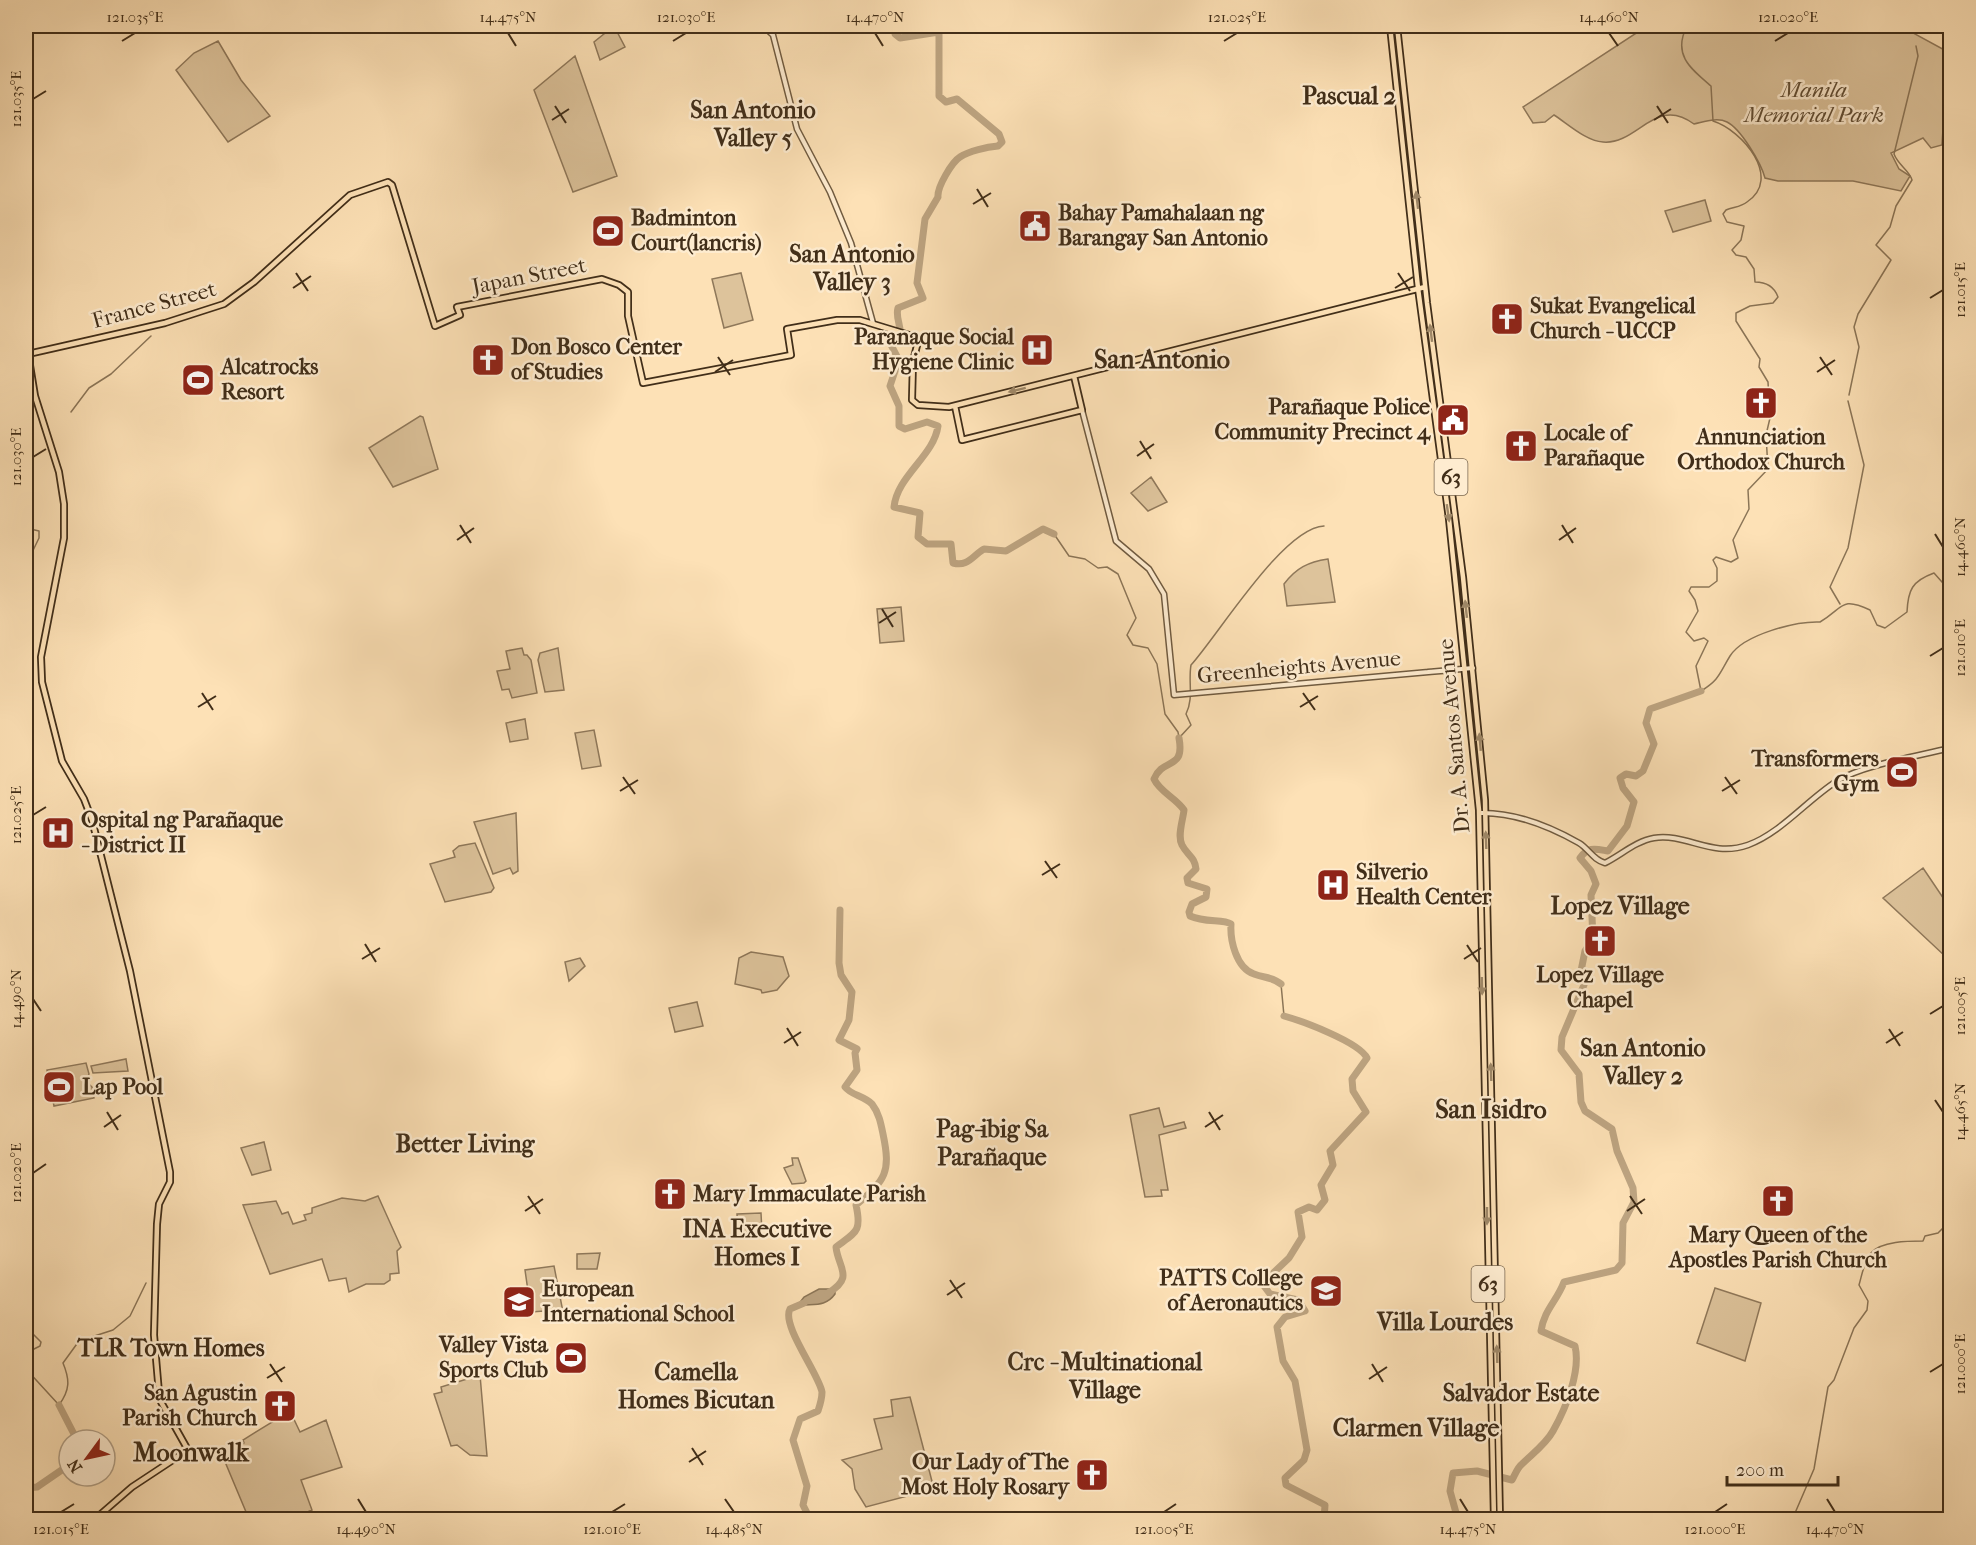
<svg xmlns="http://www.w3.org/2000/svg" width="1976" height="1545" viewBox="0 0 1976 1545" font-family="'IM FELL French Canon',serif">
<rect width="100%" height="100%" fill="#fde1b6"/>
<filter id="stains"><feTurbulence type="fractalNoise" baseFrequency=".00333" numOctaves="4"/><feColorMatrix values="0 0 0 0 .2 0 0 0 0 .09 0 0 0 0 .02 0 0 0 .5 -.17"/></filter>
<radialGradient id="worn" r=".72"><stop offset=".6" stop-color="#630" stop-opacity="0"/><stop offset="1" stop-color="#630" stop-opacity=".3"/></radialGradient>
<path fill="#ddc39b" stroke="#8f785a" stroke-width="1.5" d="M614,26L625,47L600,60L594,42Z
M1647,26H1915L1913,33L1950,53V131L1943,129L1942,145L1931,148L1923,138L1891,153L1899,169L1910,176L1901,191L1853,181H1778L1765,178C1761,163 1741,129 1727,122C1717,117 1704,122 1694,124C1655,95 1638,145 1603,142C1586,141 1568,124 1554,115L1545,122L1533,123L1523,107Z
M218,41L241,80L270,116L228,142L176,70L194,53Z
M575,56L617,176L573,192L534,90Z
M1705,200L1711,221L1673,232L1665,211Z
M741,273L753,320L724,328L712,279Z
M420,416L423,417L438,469L393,487L369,448Z
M1151,477L1167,502L1148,511L1131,493Z
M1328,559L1335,602L1287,606L1284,584C1296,568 1308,562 1328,559Z
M901,607L904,641L880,643L877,609Z
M522,648L524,655H527L531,660L537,693L512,698L509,689L502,690L497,671L510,669L506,651Z
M558,648L564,690L545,692L538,660L540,653Z
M525,719L528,739L510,742L506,723Z
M594,730L601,766L582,769L575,733Z
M516,813L518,871L513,874L510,868L493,874L474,822Z
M475,843L494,888L491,892L445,902L430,864L455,857L453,851L459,846Z
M1923,868L1950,908V954L1947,958L1883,898Z
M751,952L783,957L789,976L777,990L762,993L761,990L735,984L739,958Z
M580,958L585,966L569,981L565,962Z
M697,1002L703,1026L675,1032L669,1008Z
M126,1059L128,1071L93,1073L91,1066Z
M86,1063L89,1074L86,1081L92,1087L94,1098L54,1106L47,1070Z
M1159,1108L1164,1127L1184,1122L1186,1128L1159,1135L1168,1190H1161L1162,1196L1145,1197L1130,1115Z
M264,1142L271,1170L252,1175L241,1148Z
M792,1158H798L806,1181L804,1183L792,1184L784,1168L793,1165Z
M378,1196L401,1247L397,1251L399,1273L390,1274V1280L384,1284H366L349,1292L346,1278L329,1281L322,1259L270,1274L243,1205L276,1201L282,1214L288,1212L293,1224L306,1220L304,1215L312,1213V1208L342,1198L365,1201Z
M761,1213L762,1233L738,1234L737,1214Z
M600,1253L597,1269H577V1254Z
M554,1266L564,1317L545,1319L544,1311L531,1312L525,1270Z
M1715,1288L1761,1303L1745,1361L1697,1343Z
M480,1375L487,1456L470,1455L457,1445L451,1446L434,1394L442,1392L441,1387Z
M910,1397L934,1489L866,1507L855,1489L852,1469L842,1460L882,1449L874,1419L893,1416L891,1400Z
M290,1411L300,1432L326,1420L342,1467L301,1480L312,1510L291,1519H249L223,1457L244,1443L243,1440Z"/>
<path fill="#bda481" stroke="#8b7557" stroke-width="1.5" d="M819,1289H835V1294C825,1308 812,1303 797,1306L804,1297Z"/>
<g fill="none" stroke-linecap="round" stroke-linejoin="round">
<path stroke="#8b7557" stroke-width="1.5" d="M1687,26C1672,55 1691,69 1711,86L1713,121C1742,130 1783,178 1747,202C1741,207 1733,207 1726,210L1723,214L1727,222L1744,226L1741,240L1732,250L1736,255L1746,257L1754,269L1755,282C1766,282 1774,286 1778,297L1773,303L1750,306L1736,313V321L1760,359L1759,367L1768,382L1770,418L1766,435L1768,469L1748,490L1749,509L1733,540L1738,558L1731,562L1716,557L1713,560L1717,568V581L1709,587H1691L1689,591L1695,600L1698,611L1686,632L1694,641L1704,638L1708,641L1696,666L1701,691C1720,679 1719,674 1730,656C1744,634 1797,621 1820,622C1844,608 1840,596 1870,610L1877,625L1885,628L1907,612C1908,590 1912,581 1934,573L1950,591
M1849,395L1859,347L1854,327L1858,314L1891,260L1876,245L1890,227L1896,206L1912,180C1910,171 1898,165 1894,154L1918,56L1916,46
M71,412L89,388L111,374L151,336
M26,421L31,433L26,436
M26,528L39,531V538L26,565
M1054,534L1069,556L1085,559L1098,568L1107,567L1118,574L1136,618L1127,635L1133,645L1148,648L1157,664L1165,714L1178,732L1179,738L1191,725L1186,714C1194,698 1188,682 1191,665C1219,634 1283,528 1324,526
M1840,604L1830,587L1848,548L1864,465L1848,401
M1281,984L1284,1016
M26,1300L31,1306L28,1318L31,1332L41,1342L40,1346L26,1353
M26,1369L59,1405C70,1390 70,1380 63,1363L79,1341L113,1330L130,1316L146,1283
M1792,1520L1814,1469L1828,1387L1834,1380L1854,1328L1867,1310L1868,1301L1859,1285C1862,1275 1864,1261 1871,1253C1881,1241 1909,1241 1923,1241L1925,1236L1938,1233L1948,1223"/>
<path stroke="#bda481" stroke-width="7" d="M864,26L876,28L881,26
M895,26V34L900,38L939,32V96L946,102L957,99L999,134L1002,142L998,146C987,147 969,151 960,157C952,162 937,187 938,197L925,219L917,283L923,298L898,308C895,318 902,326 900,337L890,343L901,364L895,371L890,386L899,406V426L905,429L927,422L938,426C934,456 897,476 894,507L920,513L918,537L927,544H951L953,563C968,567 972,556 984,549L1006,551L1043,529L1054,534
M1179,738C1185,771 1163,757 1154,779C1160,792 1176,798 1184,810C1183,820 1177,836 1182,845C1187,855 1195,857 1196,869L1187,878L1188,883L1207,889L1206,897L1192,904L1189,912L1190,916C1205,923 1223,919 1231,924C1230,940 1236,968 1254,974C1264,978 1273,977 1281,984
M1284,1016C1302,1021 1359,1042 1367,1058L1352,1079L1353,1091L1366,1112L1330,1151L1333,1165L1321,1185L1325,1200L1317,1210L1309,1207L1298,1212L1302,1237L1289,1258L1270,1276L1264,1286L1270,1294L1298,1300L1305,1311L1285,1317L1277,1327L1283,1361L1295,1381L1307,1450L1304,1460L1285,1478L1286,1485L1325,1505L1324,1520
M828,1293C855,1277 838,1268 836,1247C856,1232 862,1232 856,1205C886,1180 891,1172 883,1134C881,1124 879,1113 872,1104C864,1096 851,1095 845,1087L857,1070L855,1053L857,1049L839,1040L849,1020L852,992L841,975L839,963L840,910
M804,1303L790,1309C781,1325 819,1374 822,1392C822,1398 820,1405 818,1411L800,1419L793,1440L807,1486L803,1505L807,1513L827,1520
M59,1405L77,1440
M26,1488L37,1487L69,1465
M1458,1520L1450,1491L1453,1473L1477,1471L1512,1480C1515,1475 1517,1468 1522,1464C1532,1454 1546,1444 1553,1431C1566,1408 1581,1371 1575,1346L1541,1331C1544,1310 1557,1301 1564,1282L1616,1270L1622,1263L1623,1223L1634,1202L1633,1188L1617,1151L1612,1129L1585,1111L1581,1102L1579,1074L1561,1050L1562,1037L1584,985L1581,971L1585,951L1593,939L1591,895L1596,884L1591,871L1580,858C1588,846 1596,849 1608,851L1627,826L1634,802L1623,788L1620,778L1626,774L1636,776L1643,771L1654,744L1646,723L1650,709L1701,691"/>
<defs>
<path id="minor" d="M763,26L773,35L797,129L830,192L851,243L873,323
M1082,410L1116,541L1149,569L1164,594L1174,695L1473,668
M1428,672L1453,670
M1479,813C1514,812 1549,826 1579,843C1589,849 1593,860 1605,863C1621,855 1636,841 1654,838C1687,833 1711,858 1748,845C1781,833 1807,800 1837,781C1863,765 1919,756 1950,748"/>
<path id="major" d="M1390,26L1418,288L1449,519L1479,810L1494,1520
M1397,26L1427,303L1463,577L1485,800L1500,1520
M26,341L35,396L59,472L64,504V538L41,657L42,682L62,761L84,799L92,820L130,971L170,1172V1182L159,1204L157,1224L154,1335L159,1393L161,1402L188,1450L132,1487L94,1520
M28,354L165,323L224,304L254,282L350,195L388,182L392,185L435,326L460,315L457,307L602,279L619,285L628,292V316L643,383L791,355L787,329L837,320H860L919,338L913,361L912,400L918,405L949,407L1425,287
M955,406L962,440L1082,410L1074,376"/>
</defs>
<use href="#minor" stroke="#705b40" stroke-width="7"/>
<use href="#major" stroke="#412e19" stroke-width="8"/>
<use href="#minor" stroke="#feecd0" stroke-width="4"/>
<use href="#major" stroke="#fde1b6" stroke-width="4.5"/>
</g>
<defs><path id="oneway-solid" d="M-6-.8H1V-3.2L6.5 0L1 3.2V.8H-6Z" transform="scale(1.5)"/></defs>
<g fill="#9f8868">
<use href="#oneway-solid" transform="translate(1417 200) rotate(-97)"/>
<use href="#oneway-solid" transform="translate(1431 333) rotate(-97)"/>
<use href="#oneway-solid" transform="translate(1017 390) rotate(166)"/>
<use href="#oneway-solid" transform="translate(1448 513) rotate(82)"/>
<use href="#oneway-solid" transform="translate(1466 609) rotate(-96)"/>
<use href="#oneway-solid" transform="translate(1480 742) rotate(-95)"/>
<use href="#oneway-solid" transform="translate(1486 840) rotate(-92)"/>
<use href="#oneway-solid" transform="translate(1482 986) rotate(89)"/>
<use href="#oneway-solid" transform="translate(1491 1072) rotate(-92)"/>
<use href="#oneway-solid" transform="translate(1487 1216) rotate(90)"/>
<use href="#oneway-solid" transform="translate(1497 1354) rotate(-92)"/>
</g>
<path fill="none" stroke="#412e19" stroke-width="2" d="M508,33L516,46M875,33L883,46M1609,33L1618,46M122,41L135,33M673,41L686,33M1224,41L1237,33M1775,41L1788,33M33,99L46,91M555,106L566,123M1657,106L1668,123M552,120L569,109M1654,120L1671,109M977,189L988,207M973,204L991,193M296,273L308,291M1398,273L1410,291M293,288L311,276M1395,288L1413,277M1930,298L1943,290M718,357L730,375M1820,357L1832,375M715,372L733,360M1817,372L1835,360M1140,441L1151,459M1137,456L1154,444M33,457L46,449M460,525L471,543M1562,525L1573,543M1935,534L1943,547M457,540L474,528M1559,540L1576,528M882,609L893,627M879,623L896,612M1930,656L1943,648M202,693L213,710M1303,693L1315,710M198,707L216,696M1300,707L1318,696M623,777L635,794M1725,777L1737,794M620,791L638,780M1722,791L1740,780M33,815L46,807M1045,861L1057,878M1042,875L1060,864M365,944L376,962M1467,945L1478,962M362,959L380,948M1464,959L1481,948M33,999L41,1011M1930,1014L1943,1006M787,1028L798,1046M1889,1029L1900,1046M784,1043L801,1032M1886,1043L1903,1032M1935,1100L1943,1112M107,1112L118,1130M1209,1112L1220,1130M104,1127L121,1115M1205,1127L1223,1115M33,1173L46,1164M528,1196L540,1214M1630,1196L1642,1214M525,1211L543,1199M1627,1211L1645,1199M950,1280L962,1298M947,1295L965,1283M270,1364L282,1382M1372,1364L1383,1382M1930,1372L1943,1364M267,1378L285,1367M1369,1379L1387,1367M692,1448L703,1465M689,1462L706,1451M358,1499L366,1512M725,1499L734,1512M1460,1499L1468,1512M1827,1499L1835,1512M61,1512L74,1504M612,1512L625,1504M1164,1512L1176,1504M1715,1512L1727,1504"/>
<defs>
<symbol id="civic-square" viewBox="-11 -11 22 22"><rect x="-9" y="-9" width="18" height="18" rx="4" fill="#8f2418" stroke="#feecd0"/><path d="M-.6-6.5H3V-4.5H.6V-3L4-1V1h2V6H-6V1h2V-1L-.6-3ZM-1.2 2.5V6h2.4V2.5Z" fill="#fff"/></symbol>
<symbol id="stadium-square" viewBox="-11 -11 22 22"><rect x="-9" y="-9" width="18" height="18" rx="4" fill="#8f2418" stroke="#feecd0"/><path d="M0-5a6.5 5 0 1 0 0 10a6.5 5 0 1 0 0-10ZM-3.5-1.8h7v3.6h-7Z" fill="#fff"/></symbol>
<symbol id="church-square" viewBox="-11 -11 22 22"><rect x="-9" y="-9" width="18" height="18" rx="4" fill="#8f2418" stroke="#feecd0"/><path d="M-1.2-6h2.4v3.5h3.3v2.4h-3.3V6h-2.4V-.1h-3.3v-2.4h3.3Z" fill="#fff"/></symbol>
<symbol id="hospital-square" viewBox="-11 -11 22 22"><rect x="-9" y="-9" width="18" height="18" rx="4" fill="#8f2418" stroke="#feecd0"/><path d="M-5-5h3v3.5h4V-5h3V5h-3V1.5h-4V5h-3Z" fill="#fff"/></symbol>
<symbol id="university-square" viewBox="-11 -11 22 22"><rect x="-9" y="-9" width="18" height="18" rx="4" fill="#8f2418" stroke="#feecd0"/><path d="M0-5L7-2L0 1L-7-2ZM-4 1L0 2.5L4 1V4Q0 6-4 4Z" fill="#fff"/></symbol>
<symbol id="school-square" viewBox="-11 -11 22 22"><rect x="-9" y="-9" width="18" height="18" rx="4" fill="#8f2418" stroke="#feecd0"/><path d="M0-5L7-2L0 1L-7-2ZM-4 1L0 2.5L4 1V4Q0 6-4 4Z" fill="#fff"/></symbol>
</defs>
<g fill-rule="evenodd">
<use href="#civic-square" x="1016" y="207" width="38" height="38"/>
<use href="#stadium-square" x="589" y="212" width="38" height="38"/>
<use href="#church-square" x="1488" y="300" width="38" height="38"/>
<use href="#hospital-square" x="1018" y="331" width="38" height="38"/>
<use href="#church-square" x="469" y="341" width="38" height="38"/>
<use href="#stadium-square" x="179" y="361" width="38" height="38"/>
<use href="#church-square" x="1742" y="384" width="38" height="38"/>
<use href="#civic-square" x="1434" y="401" width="38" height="38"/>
<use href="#church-square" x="1502" y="427" width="38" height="38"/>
<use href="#stadium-square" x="1883" y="753" width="38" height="38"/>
<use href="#hospital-square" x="39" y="814" width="38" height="38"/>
<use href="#hospital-square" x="1314" y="866" width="38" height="38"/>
<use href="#church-square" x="1581" y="922" width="38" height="38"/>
<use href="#stadium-square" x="40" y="1068" width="38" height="38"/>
<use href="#church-square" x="651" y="1175" width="38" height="38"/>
<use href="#church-square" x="1759" y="1182" width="38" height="38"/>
<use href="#university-square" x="1307" y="1272" width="38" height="38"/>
<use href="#school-square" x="500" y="1283" width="38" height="38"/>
<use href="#stadium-square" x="552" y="1339" width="38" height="38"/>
<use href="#church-square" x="261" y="1387" width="38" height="38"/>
<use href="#church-square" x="1073" y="1456" width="38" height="38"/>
</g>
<g text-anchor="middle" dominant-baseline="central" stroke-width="5" stroke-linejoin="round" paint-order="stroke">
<g fill="#feecd0" stroke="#7a6750" stroke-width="1.5">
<rect x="1434.5" y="459" width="33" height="36" rx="4.5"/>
<rect x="1471.5" y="1266" width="33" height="36" rx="4.5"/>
</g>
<g font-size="21" font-weight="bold" fill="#412e19">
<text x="1451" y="477">63</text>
<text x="1488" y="1284">63</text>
</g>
<g font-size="22" font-style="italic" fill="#604c33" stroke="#feecd0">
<text x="1814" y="90">Manila<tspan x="1814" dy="25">Memorial Park</tspan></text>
</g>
<g font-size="22" font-weight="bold" fill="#412e19" stroke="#feecd0" text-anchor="start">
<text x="1058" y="213">Bahay Pamahalaan ng<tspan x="1058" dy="25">Barangay San Antonio</tspan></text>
<text x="631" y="218">Badminton<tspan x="631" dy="25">Court(lancris)</tspan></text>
<text x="1530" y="306">Sukat Evangelical<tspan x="1530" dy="25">Church - UCCP</tspan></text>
<text x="1014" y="337" text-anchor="end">Paranaque Social<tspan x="1014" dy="25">Hygiene Clinic</tspan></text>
<text x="511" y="347">Don Bosco Center<tspan x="511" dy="25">of Studies</tspan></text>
<text x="221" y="367">Alcatrocks<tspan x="221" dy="25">Resort</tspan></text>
<text x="1430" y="407" text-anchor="end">Parañaque Police<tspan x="1430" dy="25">Community Precinct 4</tspan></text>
<text x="1544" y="433">Locale of<tspan x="1544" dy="25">Parañaque</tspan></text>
<text x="1761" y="437" text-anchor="middle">Annunciation<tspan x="1761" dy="25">Orthodox Church</tspan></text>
<text x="1879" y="759" text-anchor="end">Transformers<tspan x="1879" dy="25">Gym</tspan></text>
<text x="81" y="820">Ospital ng Parañaque<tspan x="81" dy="25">- District II</tspan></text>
<text x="1356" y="872">Silverio<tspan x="1356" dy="25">Health Center</tspan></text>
<text x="1600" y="975" text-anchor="middle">Lopez Village<tspan x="1600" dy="25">Chapel</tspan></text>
<text x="82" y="1087">Lap Pool</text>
<text x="693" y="1194">Mary Immaculate Parish</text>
<text x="1778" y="1235" text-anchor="middle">Mary Queen of the<tspan x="1778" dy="25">Apostles Parish Church</tspan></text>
<text x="1303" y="1278" text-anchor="end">PATTS College<tspan x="1303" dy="25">of Aeronautics</tspan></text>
<text x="542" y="1289">European<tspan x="542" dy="25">International School</tspan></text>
<text x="548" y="1345" text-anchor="end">Valley Vista<tspan x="548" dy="25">Sports Club</tspan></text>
<text x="257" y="1393" text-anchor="end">San Agustin<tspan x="257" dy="25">Parish Church</tspan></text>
<text x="1069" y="1462" text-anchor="end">Our Lady of The<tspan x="1069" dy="25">Most Holy Rosary</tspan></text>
</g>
<g font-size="22" fill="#412e19" stroke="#feecd0">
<text transform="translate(529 276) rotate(-11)">Japan Street</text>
<text transform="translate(154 305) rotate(-15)">France Street</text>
<text transform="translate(1299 667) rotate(-5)">Greenheights Avenue</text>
<text transform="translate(1454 736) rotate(-95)">Dr. A. Santos Avenue</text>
</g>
<g font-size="24" font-weight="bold" fill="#412e19" stroke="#feecd0">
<text x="1349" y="96">Pascual 2</text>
<text x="753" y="110">San Antonio<tspan x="753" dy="28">Valley 5</tspan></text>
<text x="852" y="254">San Antonio<tspan x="852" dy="28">Valley 3</tspan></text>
<text x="1620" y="906">Lopez Village</text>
<text x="1643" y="1048">San Antonio<tspan x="1643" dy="28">Valley 2</tspan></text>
<text x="992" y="1129">Pag-ibig Sa<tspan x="992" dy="28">Parañaque</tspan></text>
<text x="465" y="1144">Better Living</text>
<text x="757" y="1229">INA Executive<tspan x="757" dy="28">Homes I</tspan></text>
<text x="1445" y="1322">Villa Lourdes</text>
<text x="171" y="1348">TLR Town Homes</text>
<text x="1105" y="1362">Crc - Multinational<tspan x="1105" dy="28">Village</tspan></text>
<text x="696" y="1372">Camella<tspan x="696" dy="28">Homes Bicutan</tspan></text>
<text x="1521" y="1393">Salvador Estate</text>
<text x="1416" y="1428">Clarmen Village</text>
</g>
<g font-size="26" font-weight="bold" fill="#412e19" stroke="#feecd0">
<text x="1162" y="359">San Antonio</text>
<text x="1491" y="1109">San Isidro</text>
<text x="191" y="1452">Moonwalk</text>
</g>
</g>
<rect width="1976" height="1545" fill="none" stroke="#fde1b6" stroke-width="66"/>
<g transform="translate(87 1458) rotate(237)"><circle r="28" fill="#feecd0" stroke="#b2a087" stroke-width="1.5"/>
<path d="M0-4.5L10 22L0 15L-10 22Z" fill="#8f2418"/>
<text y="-9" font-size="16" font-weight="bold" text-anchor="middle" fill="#412e19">N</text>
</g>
<path d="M1727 1476v9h111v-9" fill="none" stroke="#412e19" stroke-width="3"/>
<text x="1736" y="1476" font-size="18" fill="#412e19" stroke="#feecd0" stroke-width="4.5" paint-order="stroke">200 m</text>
<rect x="33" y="33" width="1910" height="1479" fill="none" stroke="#412e19" stroke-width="2"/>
<g font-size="15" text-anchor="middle" fill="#412e19">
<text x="135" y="22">121.035°E</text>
<text x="508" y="22">14.475°N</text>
<text x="686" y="22">121.030°E</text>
<text x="875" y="22">14.470°N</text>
<text x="1237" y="22">121.025°E</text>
<text x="1609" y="22">14.460°N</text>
<text x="1788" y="22">121.020°E</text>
<text transform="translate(16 99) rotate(-90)" y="5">121.035°E</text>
<text transform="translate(1960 290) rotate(-90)" y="5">121.015°E</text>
<text transform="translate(16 457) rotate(-90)" y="5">121.030°E</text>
<text transform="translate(1960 547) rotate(-90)" y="5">14.460°N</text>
<text transform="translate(1960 648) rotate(-90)" y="5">121.010°E</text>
<text transform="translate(16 815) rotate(-90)" y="5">121.025°E</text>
<text transform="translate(16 999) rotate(-90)" y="5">14.490°N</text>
<text transform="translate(1960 1006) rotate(-90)" y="5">121.005°E</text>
<text transform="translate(1960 1112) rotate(-90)" y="5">14.465°N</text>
<text transform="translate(16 1173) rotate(-90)" y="5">121.020°E</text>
<text transform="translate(1960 1364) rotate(-90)" y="5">121.000°E</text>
<text x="61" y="1534">121.015°E</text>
<text x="366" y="1534">14.490°N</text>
<text x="612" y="1534">121.010°E</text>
<text x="734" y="1534">14.485°N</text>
<text x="1164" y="1534">121.005°E</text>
<text x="1468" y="1534">14.475°N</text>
<text x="1715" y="1534">121.000°E</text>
<text x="1835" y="1534">14.470°N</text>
</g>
<rect width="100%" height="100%" filter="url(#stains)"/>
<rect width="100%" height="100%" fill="url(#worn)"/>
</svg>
